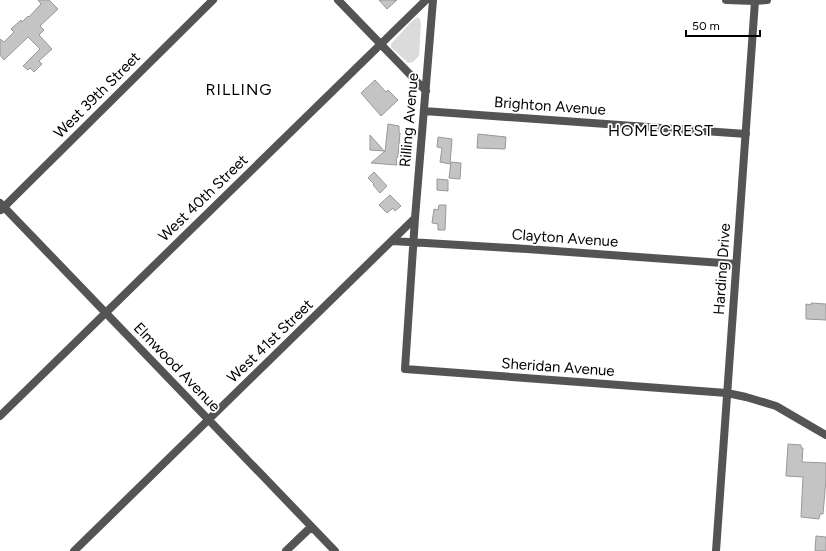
<svg xmlns="http://www.w3.org/2000/svg" width="826" height="551" viewBox="0 0 826 551" font-family="Figtree,sans-serif">
<rect width="100%" height="100%" fill="#fff"/>
<path fill="#dbdbdb" d="M417,17L420,19L421,24L419,56L413,62L408,63L391,47V44L411,22Z"/>
<path fill="#c4c4c4" stroke="#989898" d="M38,0H49L58,9L40,26L44,30L39,35L52,49L39,61L42,64L34,72L30,68L28,70L23,66L40,49L28,37L4,60L0,55V39L4,42L14,32L11,29L21,20L22,22L28,16L29,17L41,4Z
M379,0H397L387,9Z
M375,80L386,92L388,90L398,100L381,116L361,93Z
M388,124L399,126V133H400L398,157L396,158L397,165L371,163L385,151L370,150V135L385,152Z
M478,134L506,137L505,149L477,148Z
M438,137L452,139L450,164L440,162L442,148L437,147Z
M451,162L461,163L460,179L449,178Z
M374,172L387,186L380,193L373,185L374,184L368,178Z
M437,179L448,180V191L437,190Z
M390,195L401,206L395,211L393,208L387,213L379,205Z
M439,205H446L445,230H438V224L432,223L434,209L438,210Z
M811,303L826,304V320L806,319V304L811,305Z
M788,444L801,445V448H803L802,462L826,463V479L823,514H820L819,519L801,517L803,477L786,476Z
M816,536L826,537V551H815Z"/>
<g fill="none" stroke-linecap="round" stroke-linejoin="round">
<path stroke="#545454" stroke-width="8" d="M338,0L426,91
M433,0L415,218L405,369L727,393L746,397L776,406L826,435
M726,0L755,1L767,0
M424,111L746,134
M0,203L335,551
M1,210L213,0
M392,241L527,249L736,264
M0,416L426,0
M74,551L415,218
M286,551L311,527
M716,551L755,1"/>
</g>
<g text-anchor="middle" dominant-baseline="central" stroke-width="3.5" stroke-linejoin="round" paint-order="stroke">
<g font-size="15" fill="#000" stroke="#fff">
<text transform="translate(97 95) rotate(-45)">West 39th Street</text>
<text transform="translate(550 106) rotate(4)">Brighton Avenue</text>
<text transform="translate(409 120) rotate(-85)">Rilling Avenue</text>
<text transform="translate(203 198) rotate(-44)">West 40th Street</text>
<text transform="translate(565 238) rotate(4)">Clayton Avenue</text>
<text transform="translate(722 269) rotate(-86)">Harding Drive</text>
<text transform="translate(270 341) rotate(-44)">West 41st Street</text>
<text transform="translate(177 367) rotate(46)">Elmwood Avenue</text>
<text transform="translate(558 367) rotate(4)">Sheridan Avenue</text>
</g>
<g font-size="16" letter-spacing="1" fill="#000" stroke="#fff">
<text x="239" y="89">RILLING</text>
<text x="661" y="130">HOMECREST</text>
</g>
</g>
<path d="M686 30v6h74v-6" fill="none" stroke="#000000" stroke-width="2"/>
<text x="692" y="30" font-size="12" fill="#000000" stroke="#ffffff" stroke-width="3" paint-order="stroke">50 m</text>
</svg>
